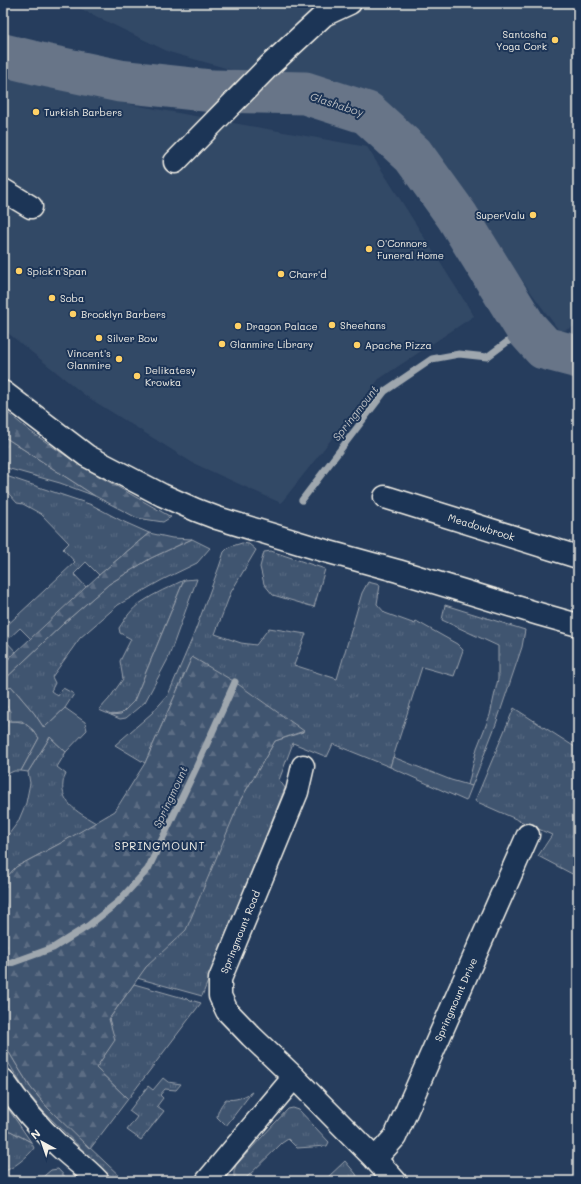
<svg xmlns="http://www.w3.org/2000/svg" width="581" height="1184" viewBox="0 0 581 1184" font-family="Mali,sans-serif">
<defs>
<pattern id="grass-tufts" width="24" height="20" patternUnits="userSpaceOnUse"><rect width="24" height="20" fill="#40546f"/><path d="M3 7l-1-3M5 7V3M7 7l1-3M15 17l-1-3M17 17v-4M19 17l1-3" fill="none" stroke="#5c6d84"/></pattern>
<pattern id="forest-firs" width="22" height="20" patternUnits="userSpaceOnUse"><rect width="22" height="20" fill="#40546f"/><path d="M5 1l3.5 6h-7zM16 11l3.5 6h-7z" fill="#5c6d84"/></pattern>
</defs>
<rect width="100%" height="100%" fill="#263d5d"/>
<filter id="ink" filterUnits="userSpaceOnUse"><feTurbulence type="fractalNoise" baseFrequency=".025" numOctaves="2"/><feDisplacementMap in="SourceGraphic" scale="8" xChannelSelector="R" yChannelSelector="G"/><feConvolveMatrix kernelMatrix="1 2 1 2 8 2 1 2 1" color-interpolation-filters="sRGB"/></filter>
<g filter="url(#ink)">
<path fill="#334966" d="M69,3H578V325L560,332L405,119L169,52Z
M3,68L15,73L128,104L367,147L474,316L379,379L281,503L193,463L86,396L3,329Z"/>
<path fill="url(#grass-tufts)" stroke="#9aa2ac" d="M3,436L95,496L60,483L3,467Z
M3,475L92,505L122,521L149,533L99,575L86,562L74,574L87,588L31,639L20,628L6,641L16,652L3,663V629L75,562L63,549L69,543L41,514L23,504L17,503L3,487Z
M192,539L210,548L197,563L162,580L118,605L80,638L52,677L55,683L51,691L58,696L63,688L74,694L65,708L44,728L34,713L11,686L3,694V681L64,623L109,584L151,558Z
M242,543L249,544L256,550L231,592L215,634L241,643L256,645L269,628L306,634L294,665L337,679L362,593L368,582L380,585L377,604L385,613L415,624L416,621L457,644L463,650L454,676L422,667L390,767L333,744L327,757L293,743L279,780L285,788L202,996L137,978L146,967L241,799L275,741L303,732L192,657L145,763L115,745L152,713L168,695L192,639L219,567L224,552L229,547Z
M271,551L325,569L314,607L273,595L264,584L260,567L264,552Z
M184,580L134,701L121,714L111,715L99,710L109,699L123,679L120,661L131,639L120,633L119,628C125,619 132,608 142,602C155,593 170,587 184,580Z
M445,605L525,630L522,647L496,724L472,786L468,785L477,748L490,715L498,679V646L442,620Z
M514,708L578,749V877L538,856L552,835L475,801Z
M3,721C23,721 27,721 39,738L21,771H14L3,776Z
M50,737L66,752L57,767L66,774C65,777 63,780 63,783C60,804 81,814 96,823L61,843L16,867L6,878L3,871V842L18,822L26,803L30,783L28,772Z
M134,984L201,1003L128,1099L96,1068L114,1040L109,1019Z
M3,1042L16,1064L31,1088L48,1108L125,1181H114L43,1111L25,1090L3,1054Z
M163,1078L168,1082L181,1084L176,1090L165,1089L160,1095L163,1098L157,1106L164,1111L141,1140L127,1130L137,1117L129,1111L148,1086L153,1090Z
M252,1092L226,1126L217,1117C218,1110 221,1105 226,1099C235,1101 244,1097 252,1092Z
M293,1108L299,1110L329,1142L327,1146L297,1148L288,1139L282,1143L243,1181H237C232,1176 234,1171 236,1165L288,1109Z
M3,1127L31,1142L34,1148C29,1156 12,1169 3,1172Z
M345,1161L356,1174L360,1181H329L327,1178Z
M58,1169L69,1181H38L51,1170Z"/>
<path fill="url(#forest-firs)" stroke="#9aa2ac" d="M3,409L30,431L81,466L171,517L163,522L137,518L95,496L3,436Z
M149,533L172,538L192,539L151,558L109,584L64,623L3,681V664L99,575Z
M192,657L235,682L304,731L275,741L241,799L186,930L146,967L109,1019L115,1040L96,1068L128,1099L90,1149L48,1108L31,1088L16,1064L3,1042V890L6,878L16,867L61,843L115,811L145,763Z
M3,1101L31,1142L3,1127Z"/>
<path fill="#40546f" stroke="#9aa2ac" d="M197,579L168,659L145,702L126,718L120,719L111,715L121,714L134,701L184,580Z
M11,686L34,713L44,728L65,708L85,722L87,730L66,752L50,737L28,772L21,771L39,738L33,730L22,721H10V711L6,705H3V694Z
M393,757L451,780L472,786L466,801L390,767Z"/>
<g fill="none" stroke-linecap="round" stroke-linejoin="round">
<path stroke="#9fa7ae" stroke-width="7" d="M302,500L385,391L432,359L459,354L487,357L526,328
M3,966L53,948L88,926L118,902L148,869L196,768L235,682"/>
<path stroke="#677588" stroke-width="43" d="M3,55L44,65L120,81L212,91L305,93L367,113L413,155L457,216L526,328L544,348L578,357"/>
<defs>
<g id="minor">
<path d="M175,162L269,66L324,15L350,3"/>
<path d="M3,190L31,207"/>
<path id="s1" d="M385,497L578,557"/>
<path d="M303,766L297,792L220,979V996L227,1011L251,1036L294,1077L375,1159L395,1181"/>
<path id="s2" d="M375,1159L395,1137L528,835"/>
<path d="M207,1181L294,1077"/>
</g>
<path id="secondary" d="M3,392L87,456L162,495L196,510L217,518L329,552L398,571L539,614L578,625
M3,1080C19,1104 38,1126 59,1146C72,1158 86,1168 98,1181"/>
</defs>
<use href="#minor" stroke="#f4f1e8" stroke-width="25"/>
<use href="#secondary" stroke="#f4f1e8" stroke-width="25"/>
<use href="#minor" stroke="#1d3557" stroke-width="22"/>
<use href="#secondary" stroke="#1d3557" stroke-width="22"/>
</g>
</g>
<g fill="#ffd166" stroke="#1d3557" stroke-width="1.5">
<circle cx="555" cy="40" r="4"/>
<circle cx="36" cy="112" r="4"/>
<circle cx="533" cy="215" r="4"/>
<circle cx="369" cy="249" r="4"/>
<circle cx="19" cy="271" r="4"/>
<circle cx="281" cy="274" r="4"/>
<circle cx="52" cy="298" r="4"/>
<circle cx="73" cy="314" r="4"/>
<circle cx="332" cy="325" r="4"/>
<circle cx="238" cy="326" r="4"/>
<circle cx="99" cy="338" r="4"/>
<circle cx="222" cy="344" r="4"/>
<circle cx="357" cy="345" r="4"/>
<circle cx="119" cy="359" r="4"/>
<circle cx="137" cy="376" r="4"/>
</g>
<g text-anchor="middle" dominant-baseline="central" stroke-width="4" stroke-linejoin="round" paint-order="stroke">
<g font-size="10" fill="#f4f1e8" stroke="#1d3557" text-anchor="start">
<text x="547" y="34" text-anchor="end">Santosha<tspan x="547" dy="12">Yoga Cork</tspan></text>
<text x="44" y="112">Turkish Barbers</text>
<text x="525" y="215" text-anchor="end">SuperValu</text>
<text x="377" y="243">O'Connors<tspan x="377" dy="12">Funeral Home</tspan></text>
<text x="27" y="271">Spick'n'Span</text>
<text x="289" y="274">Charr'd</text>
<text x="60" y="298">Soba</text>
<text x="81" y="314">Brooklyn Barbers</text>
<text x="340" y="325">Sheehans</text>
<text x="246" y="326">Dragon Palace</text>
<text x="107" y="338">Silver Bow</text>
<text x="230" y="344">Glanmire Library</text>
<text x="365" y="345">Apache Pizza</text>
<text x="111" y="353" text-anchor="end">Vincent's<tspan x="111" dy="12">Glanmire</tspan></text>
<text x="145" y="370">Delikatesy<tspan x="145" dy="12">Krowka</tspan></text>
</g>
<g font-size="10" fill="#f4f1e8" stroke="#1d3557">
<text stroke="none"><textPath href="#s1" startOffset="101">Meadowbrook</textPath></text>
<text transform="translate(240 932) rotate(-68)">Springmount Road</text>
<text stroke="none"><textPath href="#s2" startOffset="180">Springmount Drive</textPath></text>
</g>
<g font-size="11" font-style="italic" fill="#bcbfc2" stroke="#1d3557">
<text transform="translate(337 104) rotate(18)">Glashaboy</text>
<text transform="translate(355 413) rotate(-52)">Springmount</text>
<text transform="translate(170 797) rotate(-65)">Springmount</text>
</g>
<g font-size="11" letter-spacing="1" fill="#f4f1e8" stroke="#1d3557">
<text x="160" y="845">SPRINGMOUNT</text>
</g>
</g>
<rect width="581" height="1184" fill="none" stroke="#1d3557" stroke-width="16"/>
<rect x="8" y="8" width="565" height="1168" fill="none" stroke="#f4f1e8" stroke-width="1.5" filter="url(#ink)"/>
<g transform="translate(42 1142) rotate(320)" stroke="#1d3557" stroke-width="3" paint-order="stroke">
<path d="M0-3L7 15L0 10L-7 15Z" fill="#f4f1e8"/>
<text y="-6" font-size="11" font-weight="bold" text-anchor="middle" fill="#f4f1e8">N</text>
</g>
</svg>
